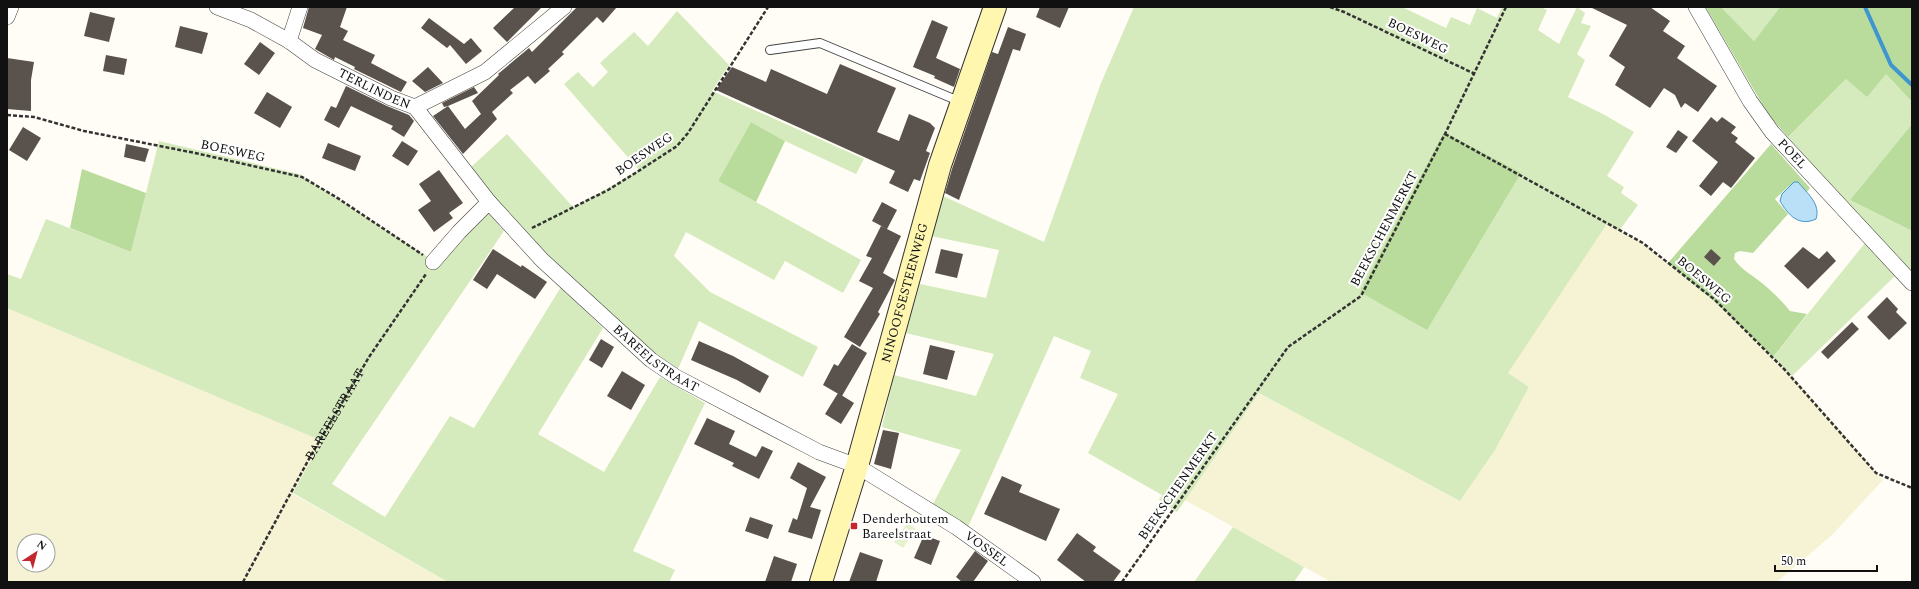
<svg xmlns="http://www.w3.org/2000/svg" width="1919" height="589" viewBox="0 0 1919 589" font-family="Spectral,serif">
<rect width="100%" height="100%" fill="#fffdf5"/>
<path fill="#f6f3d4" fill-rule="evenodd" d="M1607,224L1643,243L1714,301L1792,376L1883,480L1833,534L1777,582H1331L1185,500L1259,393L1460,501L1495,450L1529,387L1508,373Z
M7,308L322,441L293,494L448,582H7ZM24,541H48V565H24Z"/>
<path fill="#d5ebbd" d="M1134,7H1402L1446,28L1451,17L1470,25L1477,8L1497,18L1502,7H1541L1547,10L1538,30L1559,44L1577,7L1585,13L1581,23L1591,26L1577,54L1585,60L1568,97L1603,114L1634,132L1607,176L1624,187L1621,193L1638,205L1619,231L1607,224L1508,373L1529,387L1495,450L1460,501L1259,393L1177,512L1159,500L1162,495L1088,453L1118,394L1080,378L1091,351L1054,336L968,527L933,504L961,450L882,427L894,375L976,396L994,354L906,333L920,284L986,298L999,250L931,236L943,196L1044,242L1101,83Z
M1721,7H1780L1754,41Z
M677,11L729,65L712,91L864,159L856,174L785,141L751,122L718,181L861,260L843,293L785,261L774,280L686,232L674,256L710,292L818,347L803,377L699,321L678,369C663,358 647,348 633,337C573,287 521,228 469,169L507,134L573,207L605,190L639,170L564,84L578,72L593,87L608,72L600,63L634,32L648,46Z
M1886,74L1912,102V124L1850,200L1912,231V273L1861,219L1788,137L1846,79Z
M159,141L299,174L437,263L487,211L504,231L332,484L385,517L450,416L474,428L561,287L603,328L538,434L604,472L660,377L705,403L633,551L675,570L669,582H448L293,493L322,441L7,308V274L21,279L46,219L131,252Z
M1865,243L1896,275L1792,376L1773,357Z
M1233,527L1304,567L1294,582H1194Z"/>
<path fill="#b9dc9c" d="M1707,7H1721L1754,41L1780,7H1912V102L1886,74L1867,97L1846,79L1788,137L1768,114L1706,8Z
M751,122L785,141L756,202L718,181Z
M1912,124V231L1850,200Z
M1444,132L1521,173L1427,330L1360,292Z
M1771,144L1810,188L1802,198L1789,186L1775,199L1788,214L1753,253L1740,251L1735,253L1734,259C1741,269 1749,273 1758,280C1770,289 1781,300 1790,311L1807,314L1773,357L1714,301L1668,263Z
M82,169L146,193L131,252L70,228Z"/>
<path fill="#e6f2cf" d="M907,523L916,529L903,548L894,542Z"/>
<path fill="#b9e0f7" stroke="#3f96cf" d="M1794,182H1798C1807,193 1821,204 1816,219C1799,227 1788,215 1780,201L1782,194Z"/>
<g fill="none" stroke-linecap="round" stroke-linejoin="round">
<path stroke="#3f96cf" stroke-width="4" d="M1865,7L1891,65L1912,85"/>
</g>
<path fill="#5a524d" d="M309,7H347L340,27L348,31L343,40L375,55L371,63L407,82L401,92L354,69L355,67L335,57L334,60L315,49L322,35L303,28Z
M515,7H542L507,42L493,28Z
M577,7H617L603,23L597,17L562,52L564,54L548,69L550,71L535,84L528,76L510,90L513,93L492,112L497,119L463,154L433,116L448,106L444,107L442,103L474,87L478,93L448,106L465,129L481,114L472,101L499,75L498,74L529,48L532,52Z
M1040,7H1069L1060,28L1036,17Z
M1590,7H1650L1670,21L1663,31L1685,46L1677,58L1717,86L1698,112L1685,103L1681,108L1675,95L1664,88L1650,108L1615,85L1625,67L1609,56L1627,25Z
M90,12L115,18L109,42L84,36Z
M429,18L464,44L471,38L482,51L466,64L450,45L447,48L421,28Z
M932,20L948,27L936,58L960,69L954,87L934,78L935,76L913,67Z
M180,26L208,33L202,54L175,47Z
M1008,27L1026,34L1020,51L1013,49L959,200L945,193L952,169L992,52L998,54Z
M260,42L275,53L259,75L244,64Z
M106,55L127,59L124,75L103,71Z
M7,58L34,62L31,80V111L7,109Z
M840,64L896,88L877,132L899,141L909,114L930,123L935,128L926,151L930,153L920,181L914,179L908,192L889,183L895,171L716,90L732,67L766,82L771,69L827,94Z
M428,67L443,83L425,92L412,81Z
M346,86L387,106L409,115L414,121L404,137L391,129L393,126L351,106L339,128L324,120L331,106L336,108Z
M267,92L292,107L280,128L254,113Z
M1711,117L1717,122L1722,117L1736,127L1731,133L1738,138L1735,142L1755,158L1731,188L1723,182L1711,196L1699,186L1718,162L1692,141Z
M23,127L41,138L27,161L9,150Z
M1678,130L1688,137L1676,153L1666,147Z
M402,141L418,151L408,166L392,156Z
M328,143L361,156L355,171L322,158Z
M126,144L149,149L145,162L124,157Z
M439,170L463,203L449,213L453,218L434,232L418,210L431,201L419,184Z
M882,202L897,210L887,229L872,221Z
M881,226L901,236L883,273L895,280L878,312L880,314L860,347L844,337L873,288L859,281L872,258L866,256Z
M1803,247L1819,259L1827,251L1836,261L1808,289L1784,266Z
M493,249L521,267L522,265L547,282L535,299L497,274L487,289L473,280Z
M941,249L963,254L957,278L935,273Z
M1711,249L1721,258L1714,266L1704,257Z
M1887,297L1898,309L1896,312L1907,323L1889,340L1867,317Z
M1852,322L1859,329L1828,359L1821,352Z
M601,339L614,347L602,368L589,360Z
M699,341L733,356L769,376L760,393L737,380L691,360Z
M852,344L867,353L842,396L823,385L834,364L838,366Z
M930,345L955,351L947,380L923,374Z
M622,371L645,385L631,410L607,396Z
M838,393L854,403L841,424L825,414Z
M707,418L735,431L729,444L756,457L762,446L773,451L759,479L732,466L734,463L694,444Z
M883,430L899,433L891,469L874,464Z
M798,462L826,477L810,507L821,510L812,539L788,532L793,518L797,520L807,488L790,478Z
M1002,476L1022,485L1019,492L1060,509L1046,541L984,514Z
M750,517L773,525L768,539L745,531Z
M1077,533L1096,547L1093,551L1121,571L1113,582H1086L1057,560Z
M924,535L940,541L931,565L914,558Z
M975,551L988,561L973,582H962L956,577Z
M860,552L883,560L876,582H849Z
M774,556L797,564L791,582H765Z"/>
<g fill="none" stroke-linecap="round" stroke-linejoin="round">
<defs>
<path id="lane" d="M770,50L820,43L961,102"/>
<g id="street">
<path id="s2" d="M217,7L251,20L289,41L315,60L391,98L415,107L485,72L564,7"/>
<path id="s3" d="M1696,7L1750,101L1772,132L1912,283"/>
<path d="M7,17L11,7"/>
<path d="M289,41L300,7"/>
<path id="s4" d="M415,107L489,202L542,260L651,360L676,377L819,452L857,466L956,527L1033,582"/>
<path d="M433,262L459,232L489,202"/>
</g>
<g id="secondary">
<path id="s5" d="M821,582L857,466L940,165L995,7"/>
</g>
</defs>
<use href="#lane" stroke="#444" stroke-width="10"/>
<use href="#street" stroke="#444" stroke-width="16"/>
<use href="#secondary" stroke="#333" stroke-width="24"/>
<g stroke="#333" stroke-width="2.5" stroke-dasharray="4 2" stroke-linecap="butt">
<path d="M1330,7L1344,12L1475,74"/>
<path d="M7,115L34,117L84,131L195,153L302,177L336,197L423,255"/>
<path d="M1445,134L1643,243L1715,300L1785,370L1876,473L1912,488"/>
<path d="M532,228L608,190L637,172L677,146L688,133L768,7"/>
<path id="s1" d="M243,582L310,457L369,357L426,274"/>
<path d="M1122,582L1288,347L1361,296L1445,134L1506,7"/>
</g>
<use href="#lane" stroke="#fff" stroke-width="8"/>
<use href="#street" stroke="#fff" stroke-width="15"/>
<use href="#secondary" stroke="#fff6b0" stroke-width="22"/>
</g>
<rect fill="#c4262e" stroke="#fff" stroke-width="1.5" x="850" y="522" width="8" height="8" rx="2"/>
<g text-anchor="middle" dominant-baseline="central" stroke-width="4" stroke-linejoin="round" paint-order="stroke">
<g font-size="13" fill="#111" stroke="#fff">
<text transform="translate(1418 36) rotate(26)">BOESWEG</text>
<text stroke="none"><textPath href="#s2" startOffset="178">TERLINDEN</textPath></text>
<text transform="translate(233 151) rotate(12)">BOESWEG</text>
<text transform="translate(644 154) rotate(-34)">BOESWEG</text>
<text stroke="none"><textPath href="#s3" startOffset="176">POEL</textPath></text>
<text transform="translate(1384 229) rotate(-62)">BEEKSCHENMERKT</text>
<text transform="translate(1704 280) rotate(40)">BOESWEG</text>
<text stroke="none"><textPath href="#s5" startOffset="301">NINOOFSESTEENWEG</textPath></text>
<text stroke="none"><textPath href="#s4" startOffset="350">BAREELSTRAAT</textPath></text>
<text stroke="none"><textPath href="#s1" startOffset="191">BAREELSTRAAT</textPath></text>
<text transform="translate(1178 486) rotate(-55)">BEEKSCHENMERKT</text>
<text stroke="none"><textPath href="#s4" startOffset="733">VOSSEL</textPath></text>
</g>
<g font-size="13" fill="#111" stroke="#fff" text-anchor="start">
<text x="862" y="519">Denderhoutem<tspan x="862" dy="15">Bareelstraat</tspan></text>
</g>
</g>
<rect width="1919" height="589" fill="none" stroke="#111111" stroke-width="16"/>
<g transform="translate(36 553) rotate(36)"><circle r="19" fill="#ffffff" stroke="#a0a0a0"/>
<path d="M0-3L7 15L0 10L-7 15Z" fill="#c4262e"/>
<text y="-6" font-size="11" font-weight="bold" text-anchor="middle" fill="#111111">N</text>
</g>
<path d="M1775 565v6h102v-6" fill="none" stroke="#111111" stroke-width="2"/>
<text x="1781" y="565" font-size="12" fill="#111111" stroke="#ffffff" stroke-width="3" paint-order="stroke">50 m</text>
</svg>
